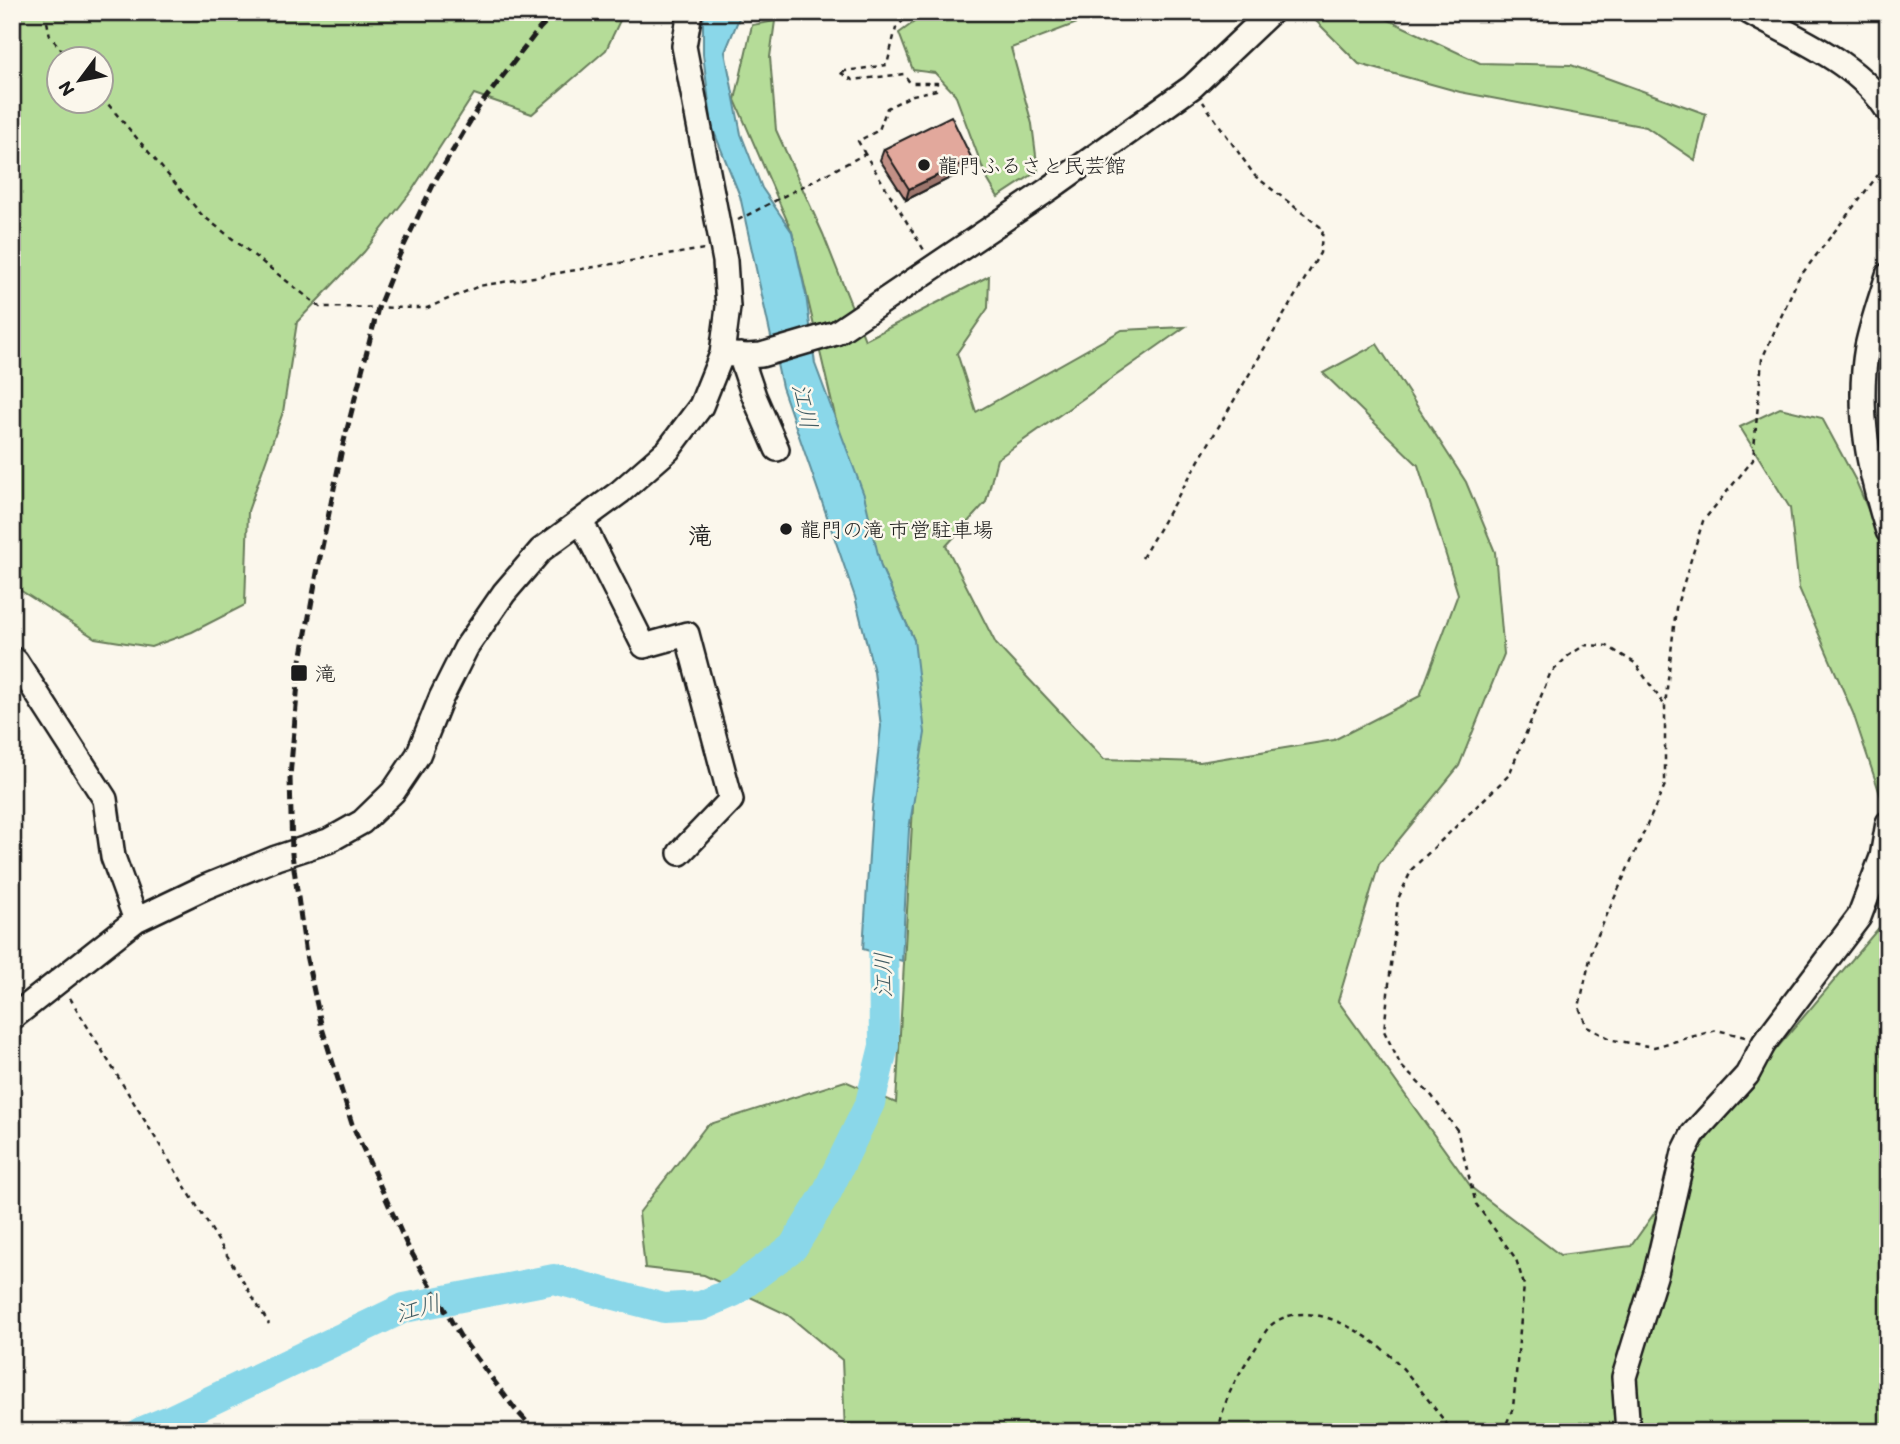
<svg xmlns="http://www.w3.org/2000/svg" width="1900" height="1444" viewBox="0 0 1900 1444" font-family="Itim,'Klee One',sans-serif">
<rect width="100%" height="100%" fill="#fbf7ec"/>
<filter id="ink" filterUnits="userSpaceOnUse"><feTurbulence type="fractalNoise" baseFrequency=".0143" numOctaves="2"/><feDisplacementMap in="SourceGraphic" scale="14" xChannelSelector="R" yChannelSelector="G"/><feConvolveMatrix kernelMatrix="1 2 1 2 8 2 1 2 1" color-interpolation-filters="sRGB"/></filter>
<g filter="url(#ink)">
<path fill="#b5dc98" stroke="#687c5a" stroke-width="2" fill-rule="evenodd" d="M12,12H624L606,50L532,114L474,94L411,192L364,252L297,322L283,412L248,511L245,605L192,632L151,647L95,638L12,585ZM60,60H102V102H60Z
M928,12H1106L1011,48L1032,124L1038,171L998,197L986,177L955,94L935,73L913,70L899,33Z
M1307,12H1372L1480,63L1571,65L1706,114L1695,160L1646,127L1460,92L1359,64Z
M775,21L770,57L776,130L823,234L865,340L989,276L988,308L957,353L976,412L1122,330L1185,327L997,459L986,502L946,546L996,644L1104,759L1200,762L1334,740L1420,696L1458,594L1418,465L1323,373L1377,344L1466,482L1495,552L1504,654L1459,766L1379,864L1338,1001L1472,1188L1560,1255L1631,1246L1740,1092L1888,917V1432H845L842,1360L788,1315L704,1275L645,1268L639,1213L707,1125L845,1081L896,1103L913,806L914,640L881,567L835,416L792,232L735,100L752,25Z
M1780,408L1822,418L1856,481L1888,557V818L1853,713L1799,588L1790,508L1740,427Z"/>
<path fill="#8ad7e9" stroke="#5e8c97" stroke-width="2" d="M706,12H745L739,18L725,52L741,134L762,188L792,232L806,295L815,364L864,495L881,567L914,640L925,733L909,829L902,961L863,949L872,809L881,726L874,672L855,597L782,387L740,196L712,127L703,54V20Z"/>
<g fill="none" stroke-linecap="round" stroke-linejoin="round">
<path stroke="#8ad7e9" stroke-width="30" d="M141,1432L168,1421L404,1308L554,1279L664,1308L701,1306L733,1292L793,1247L826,1194L870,1103L884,1046L883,916"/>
<defs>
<path id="minor" d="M1749,12C1797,39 1858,62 1888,111
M1888,275C1881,298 1872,323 1867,347C1856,410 1869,471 1888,531
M722,354L747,356L761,355L836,333L1049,189L1192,87L1271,12
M740,355L754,396L777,449
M581,521L644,646L687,634L731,800L680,853
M12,659L16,661L105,799L113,857L136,920
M12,1018L136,920L205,887L276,858L328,841L362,822L393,792L418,755L441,698L466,648L504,593L541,550L620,492L668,450L701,406L722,354L728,307L725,261L684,46L690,12
M1628,1432L1624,1377L1656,1273L1684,1152L1693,1134L1747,1075L1764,1043L1859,917L1882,857L1888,823"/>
</defs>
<use href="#minor" stroke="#1c1c1c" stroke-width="28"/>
<path stroke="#1c1c1c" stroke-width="2.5" stroke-dasharray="5 5" stroke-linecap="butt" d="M45,12L50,36L70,60
M102,97L202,215L320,307L427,308L479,286L704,249
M865,154L858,141L879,130L887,108L913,95L936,90L937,83H910L904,74L853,80L839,72L887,65L896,28L911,12
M738,220L865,154L924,250
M1142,558L1320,253L1323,229L1255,176L1203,102
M70,998L269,1324
M1745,1037L1717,1030L1654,1047L1613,1040L1587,1027L1579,1007L1593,946L1665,785V706L1676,608L1703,521L1753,460L1762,359L1798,279L1888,162
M1219,1432C1222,1401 1238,1374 1255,1349C1260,1342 1264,1332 1270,1326C1307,1294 1367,1333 1395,1360C1416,1382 1434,1408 1453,1432
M1503,1432L1513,1408L1524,1285L1516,1259L1476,1204L1457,1130L1432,1096L1401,1066L1384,1031L1398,899L1412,869L1509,775L1550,674L1568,656L1585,645L1607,646L1635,663L1665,706"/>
<use href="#minor" stroke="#fbf7ec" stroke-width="23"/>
<path stroke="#1c1c1c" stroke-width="5" stroke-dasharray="10 5" stroke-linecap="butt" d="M536,1432L515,1409L460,1336L407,1245L352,1124L322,1028L306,955L292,854L290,777L299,671L319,562L342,449L378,308L399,256L436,179L478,108L540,28L556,12"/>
</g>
<path fill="#c29086" stroke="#1c1c1c" stroke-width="2" d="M884,149L968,169L906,200L880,160Z"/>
<path fill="#9e766d" stroke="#1c1c1c" stroke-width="2" d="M972,159L968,169L906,200L909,189Z"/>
<path fill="#e2a89c" stroke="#1c1c1c" stroke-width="2" d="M951,116L972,159L909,189L884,149Z"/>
</g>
<g fill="#1c1c1c" stroke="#fbf7ec" stroke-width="2.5">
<circle cx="924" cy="165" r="7"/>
<circle cx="786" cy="529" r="7"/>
<rect x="290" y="664" width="18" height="18" rx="3.5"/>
</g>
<g text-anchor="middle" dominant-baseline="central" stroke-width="5" stroke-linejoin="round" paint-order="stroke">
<g font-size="21" fill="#1c1c1c" stroke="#fbf7ec" text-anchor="start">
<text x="938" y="165">龍門ふるさと民芸館</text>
<text x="800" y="529">龍門の滝 市営駐車場</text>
<text x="315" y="673">滝</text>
</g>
<g font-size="23" font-style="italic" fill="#425d64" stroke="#fbf7ec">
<text transform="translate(805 406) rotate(78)">江川</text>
<text transform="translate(883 975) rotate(-90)">江川</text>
<text transform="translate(418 1308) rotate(-15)">江川</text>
</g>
<g font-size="24" font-weight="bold" fill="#1c1c1c" stroke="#fbf7ec">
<text x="700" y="535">滝</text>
</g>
</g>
<rect width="1900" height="1444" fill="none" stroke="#fbf7ec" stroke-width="42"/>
<rect x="21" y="21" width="1858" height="1402" fill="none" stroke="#1c1c1c" stroke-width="2.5" filter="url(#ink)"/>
<g transform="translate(80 80) rotate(238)"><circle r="33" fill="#fbf7ec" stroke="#a29f99" stroke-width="2"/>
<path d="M0-5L12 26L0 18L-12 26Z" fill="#1c1c1c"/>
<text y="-10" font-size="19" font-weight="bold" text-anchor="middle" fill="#1c1c1c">N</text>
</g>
</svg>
